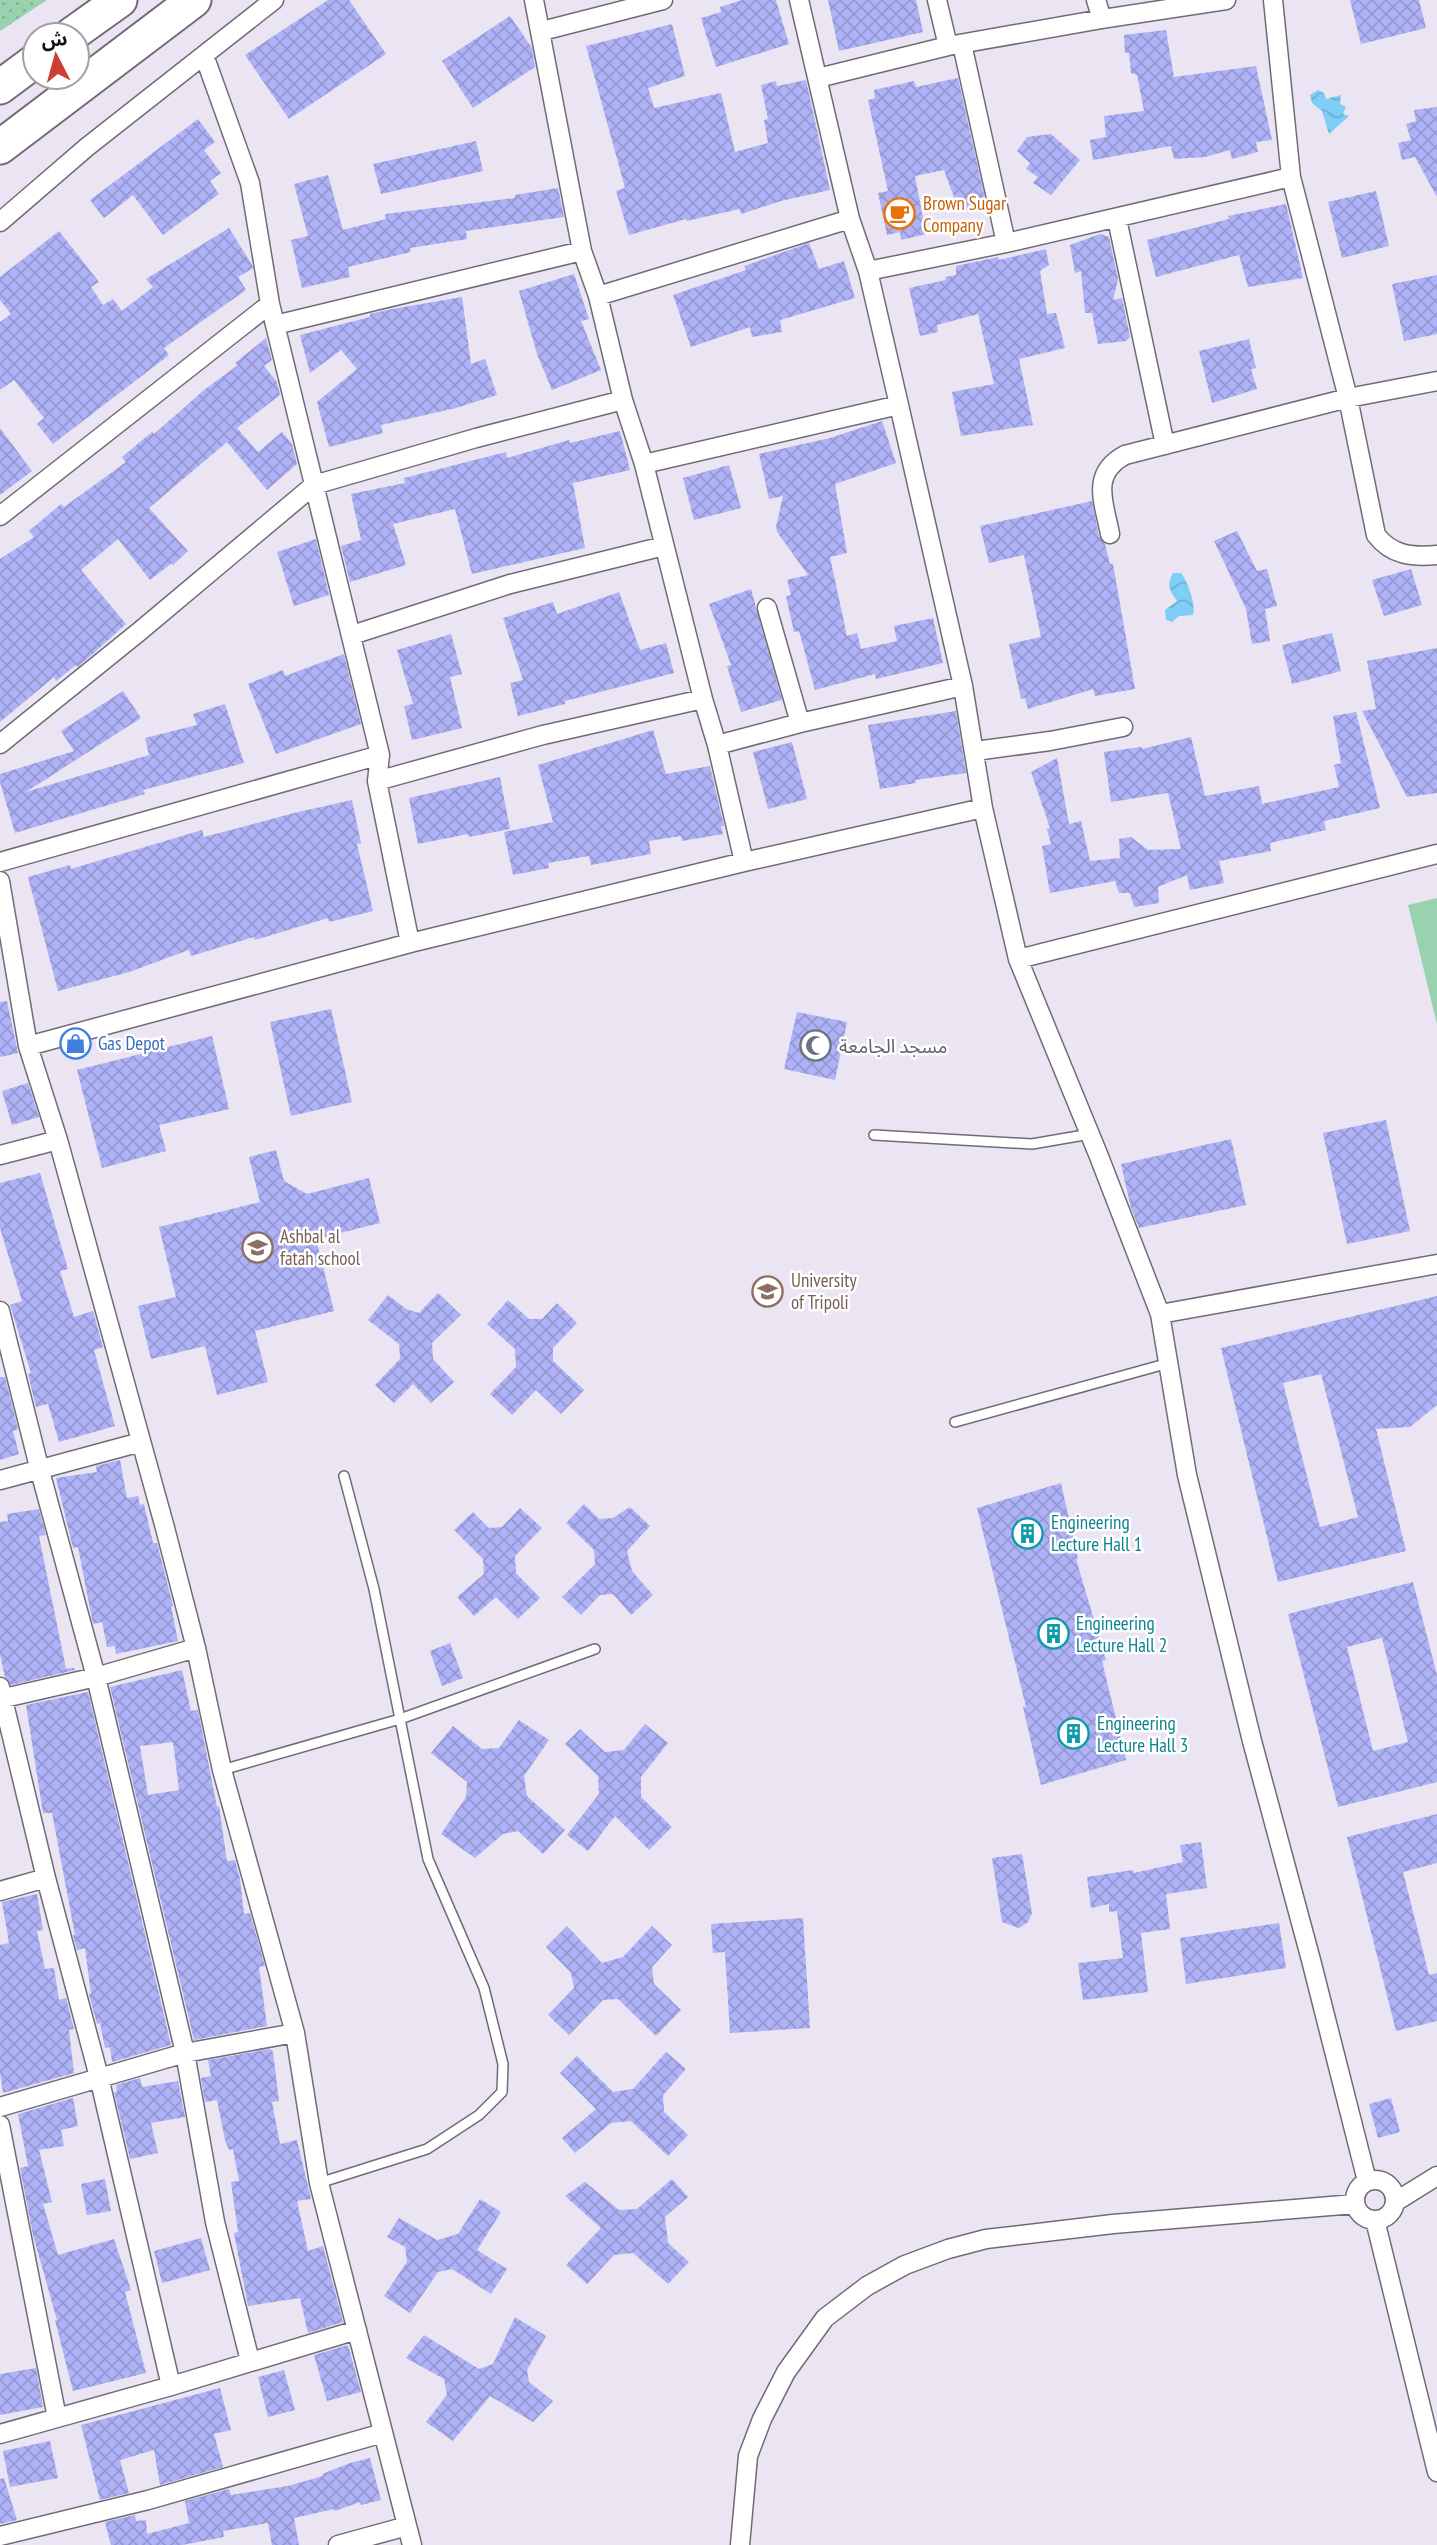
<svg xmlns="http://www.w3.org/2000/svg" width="1437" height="2545" viewBox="0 0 1437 2545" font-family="'PT Sans Narrow','Noto Sans Arabic',sans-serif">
<defs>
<pattern id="grass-dots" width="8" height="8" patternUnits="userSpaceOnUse" patternTransform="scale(1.75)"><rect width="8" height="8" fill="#98d2ae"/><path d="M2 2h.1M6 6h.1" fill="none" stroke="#82b395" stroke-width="1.8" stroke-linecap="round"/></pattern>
<pattern id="water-waves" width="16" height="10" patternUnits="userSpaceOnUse" patternTransform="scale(1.75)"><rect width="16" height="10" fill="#7ecef5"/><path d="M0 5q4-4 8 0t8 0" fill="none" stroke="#6cb0d1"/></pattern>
<pattern id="building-cross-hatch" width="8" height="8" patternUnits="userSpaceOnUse" patternTransform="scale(1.75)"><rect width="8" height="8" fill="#aeb2f6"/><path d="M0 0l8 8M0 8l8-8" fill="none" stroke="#9598d2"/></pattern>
</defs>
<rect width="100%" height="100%" fill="#ebe4f3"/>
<path fill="url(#grass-dots)" d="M0,0H47L0,31Z"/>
<path fill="#98d2ae" d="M1437,898V1024L1408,905Z"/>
<path fill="url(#water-waves)" d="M1318,90L1324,93L1326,99L1341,95L1340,104L1346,107L1343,114L1349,116L1329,134L1322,111L1312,103L1310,95Z
M1173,573H1181C1188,582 1196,605 1193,615L1179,616L1172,622L1166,620L1165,610L1177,601C1170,591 1166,585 1173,573Z"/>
<path fill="url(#building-cross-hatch)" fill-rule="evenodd" d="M328,0H349L386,54L289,119L245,55Z
M742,0H776L789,44L716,67L701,18L721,12L720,7Z
M828,0H916L923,32L839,51Z
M1350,0H1419L1426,28L1361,44Z
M510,16L532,48L535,67L473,108L442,61Z
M672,24L685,76L648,88L654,108L721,93L735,152L768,143L764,120L768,119L761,85L776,81L777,86L806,80L830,190L781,201L741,214L740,209L686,221V219L629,235L616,191L625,188L586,46Z
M1166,30L1174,77L1256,66L1272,140L1256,142L1258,152L1232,159L1230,150L1205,157L1174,159L1171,146L1093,160L1090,140L1106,137L1104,116L1144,111L1137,75L1131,73L1129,53H1125L1124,35Z
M958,78L987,208L959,211L944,170L915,176L926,234L901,240L900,232L887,235L878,193L888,191L868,100L875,98L874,90L914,81L916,87Z
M1437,107V197L1415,157L1402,160L1398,143L1411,140L1406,124L1416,121L1414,110Z
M198,119L215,142L204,150L221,173L210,181L219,194L163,235L133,195L104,218L90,200Z
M1051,134L1080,160L1051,195L1033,183L1038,177L1026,169L1030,163L1017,151L1027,137Z
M476,141L483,171L381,194L373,164Z
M328,175L343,230L386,219L385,214L515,198V195L558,188L564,217L466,231L467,239L410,248L411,252L348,267L350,277L302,288L291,240L308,236L294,184Z
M1376,191L1389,246L1342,258L1328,202Z
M1286,204L1303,278L1248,287L1239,255L1156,277L1147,240L1229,219L1228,216Z
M229,228L252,265L253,268L238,277L246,290L164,348L169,355L53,444L37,424L44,418L14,380L0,390V322L11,314L0,300V277L59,231L99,282L91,287L103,305L113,299L122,311L153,287L146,279Z
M1100,234L1109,237L1118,279L1113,300L1122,298L1130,337L1126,341L1098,344L1092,313H1085L1081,271L1075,273L1070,245Z
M809,243L819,269L844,261L855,298L780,320L782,332L752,337L750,327L691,347L673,295L746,270L744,266Z
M1046,249L1049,265L1040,271L1047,314L1056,313L1065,348L1019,359L1033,425L961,436L952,392L994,384L978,314L937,325L938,332L920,336L909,288L946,280L945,277L956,275V266L998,257L999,260Z
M574,274L589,319L581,321L601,370L552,390L537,354L519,291Z
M1437,275V334L1404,341L1392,284Z
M462,297L471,364L485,359L497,395L456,408L381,425L383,433L329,447L317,402L357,369L341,350L310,373L300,335L370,317V314L387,310Z
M266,338L272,360L264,366L277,382L280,395L237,428L258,452L282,432L292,444L297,464L267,490L227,442L149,508L188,551L173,565L172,563L150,580L118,539L81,570L126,624L78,667L76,665L56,681L54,677L0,722V559L34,537L29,531L61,504L64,507L126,462L122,457L152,432L154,434L204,390L238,365L235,363Z
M1249,339L1256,368L1251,369L1257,389L1212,403L1199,351Z
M882,421L896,463L835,484L847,553L830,557L847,636L857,633L861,649L897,641L894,626L933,618L943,663L876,679L875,674L815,690L799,631L794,632L786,596L791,595L787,580L808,575L777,532L776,527L783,496L769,499L759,454L830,438Z
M0,428L32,471L0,495Z
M620,431L630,470L573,483L585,548L472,574L455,509L393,524L406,565L350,582L341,546L361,540L351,494L405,483L404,478L506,452L507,458L569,440L570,443Z
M729,465L741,508L694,520L683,478Z
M1092,501L1099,536L1105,544L1110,564H1113L1135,689L1095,696L1093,689L1028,709L1025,698L1021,699L1009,644L1041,637L1024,555L989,563L980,526Z
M1237,531L1257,571L1267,569L1277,606L1265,609L1270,641L1252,644L1246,609L1214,541Z
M316,539L329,595L294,606L277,552Z
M1411,569L1422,605L1384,616L1372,580Z
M751,589L782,700L741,712L727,666L731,665L709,604Z
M619,592L640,650L666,643L674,673L565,701V704L518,716L510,683L523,680L503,618L553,602L557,614Z
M1332,633L1341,671L1292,684L1282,645Z
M451,634L462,674L450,677L462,728L412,740L404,706L413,704L397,650Z
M1437,648V793L1407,797L1362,711L1376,709L1367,661Z
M344,654L361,724L276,754L248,684L283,670L285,676Z
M123,691L141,718L26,792L149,755L145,738L197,725L193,714L225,704L244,763L143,790L145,794L15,833L0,782V774L74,751L61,731Z
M956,711L966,773L915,780L916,783L880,789L868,725Z
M1356,712L1380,808L1324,821L1326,830L1270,843L1271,851L1219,861L1224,883L1190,890L1187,875L1158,887L1159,903L1134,907L1130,893H1119L1115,881L1050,893L1042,846L1051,844L1047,829L1050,828L1031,772L1057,758L1069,824L1081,821L1090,861L1120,858L1119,839L1131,837L1148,850L1181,849L1168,793L1111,802L1104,752L1141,747L1142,749L1191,737L1205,796L1259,786L1262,804L1339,787L1334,765L1341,763L1333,716Z
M653,730L666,774L710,766L724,826H721L723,834L682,841L681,836L649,841L651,854L591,865L589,856L548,863L549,868L513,875L504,832L553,822L538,765Z
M792,742L807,799L768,809L753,752Z
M500,777L510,829L469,837L468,834L418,844L409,798Z
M352,800L361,843L357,844L373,911L329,922L328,918L255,940L254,937L191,956L189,950L129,972L58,991L28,877L70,865L71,869L202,830L204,837L294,813Z
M7,1001L18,1053L0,1057V1002Z
M331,1009L352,1102L291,1116L270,1022Z
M797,1012L847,1022L835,1080L784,1069Z
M212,1036L229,1109L159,1125L166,1151L102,1168L77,1070Z
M28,1083L39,1117L12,1125L2,1091Z
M1386,1120L1410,1231L1347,1244L1323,1133Z
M1231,1139L1246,1205L1139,1228L1131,1208L1121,1164Z
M276,1150L284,1181L307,1194L369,1178L380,1223L316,1239L334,1311L255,1331L268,1382L217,1395L205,1346L151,1359L138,1306L176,1297L159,1227L260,1202L249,1157Z
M40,1173L68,1269L60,1271L74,1317L93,1311L103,1347L94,1350L115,1426L59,1442L48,1404L36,1407L28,1374L31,1373L10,1305L22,1301L0,1228V1183Z
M438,1293L461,1315L432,1343L433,1359L454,1382L431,1403L413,1384L394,1403L375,1385L400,1359L399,1344L368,1320L388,1295L406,1309L419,1313Z
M1437,1296V1405L1410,1427L1376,1429L1406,1551L1278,1582L1221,1348ZM1321,1374L1358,1517L1320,1527L1283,1383Z
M508,1300L529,1319H542L557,1303L577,1323L553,1348V1361L584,1390L561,1414L536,1390L512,1415L490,1394L516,1367L515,1349L487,1324Z
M0,1377H5L18,1429L13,1431L19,1454L0,1460Z
M120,1460L127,1498L138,1496L140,1505L144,1504L153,1543H157L173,1606H171L178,1641L116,1654L115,1646L107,1647L102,1622L93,1624L78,1547L73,1548L56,1478L97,1472L96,1466Z
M1061,1483L1078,1559H1076L1106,1660L1102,1661L1126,1760L1041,1785L1023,1707H1026L977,1508Z
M584,1504L599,1519L613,1518L630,1507L650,1526L627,1551L632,1571L653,1595L631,1615L613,1594L600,1595L581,1615L562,1597L595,1564L594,1550L566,1523Z
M520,1508L542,1528L515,1556L516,1573L540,1598L518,1619L496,1597L474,1616L457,1597L484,1574L483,1559L454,1530L473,1512L489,1528L502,1527Z
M39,1509L46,1535L39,1536L66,1669L74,1668L75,1670L11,1685L5,1677L0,1655V1522L8,1521L7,1514Z
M1413,1582L1437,1675V1782L1338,1807L1288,1614ZM1382,1638L1408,1742L1373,1751L1347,1647Z
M450,1643L463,1678L442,1686L430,1651Z
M182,1670L191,1711L198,1710L217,1807L219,1806L227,1861L235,1860L240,1879L244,1914L250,1913L265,1966L259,1967L267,2026L194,2040L110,1687ZM173,1742L179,1790L148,1795L140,1746Z
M88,1692L171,2045L112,2062L110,2047L105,2048L100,2023L97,2024L89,1994H91L85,1948L77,1950L73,1935H75L52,1813H43L26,1705Z
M519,1720L549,1740L524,1776L527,1796L565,1830L543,1854L518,1831L503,1834L475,1858L441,1834L466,1797L467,1782L431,1753L453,1726L482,1749L499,1748Z
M645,1724L668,1743L641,1777V1797L672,1827L649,1850L615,1816L588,1851L567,1835L599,1794L598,1776L565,1744L580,1729L605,1752L624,1750Z
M1437,1814V1863L1403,1872L1429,1975L1437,1973V2021L1396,2031L1347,1837Z
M1201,1842L1207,1888L1166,1894L1170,1929L1141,1933L1148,1992L1083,2000L1078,1963L1123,1958L1117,1911L1109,1912V1904L1091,1908L1087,1877L1133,1870L1134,1873L1183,1862L1180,1845Z
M1022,1854L1032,1913L1028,1922L1019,1928L1002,1922L992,1858Z
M37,1894L43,1930L37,1931L45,1969L54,1968L59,2000L66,1998L74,2029L69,2030L74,2073L3,2093L0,2072V1945L9,1943L2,1902Z
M803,1918L810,2028L730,2033L725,1952L713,1953L711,1924Z
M1279,1923L1286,1968L1186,1984L1180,1938Z
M567,1926L602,1963L623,1957L652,1926L672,1945L652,1967L654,1984L681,2010L656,2036L618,1999L603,2000L569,2035L548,2015L574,1988L571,1973L546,1947Z
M270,2049L273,2052L279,2101L272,2102L280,2144L297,2140L311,2199L297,2201L308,2251L323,2246L343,2322L308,2333L300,2298L248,2306L234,2233L238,2232L231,2182L239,2181L233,2149L229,2150L225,2140L217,2100L205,2102L201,2078L211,2076L208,2060Z
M666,2052L686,2069L663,2095L664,2112L688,2135L668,2156L631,2121L611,2123L575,2153L562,2138L596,2109L560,2073L577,2056L613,2092L633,2089Z
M140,2078L142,2087L178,2081L185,2117L151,2123L158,2153L130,2159L114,2092H117L116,2085Z
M73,2098L78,2126L61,2130L64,2146L39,2150L52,2202L43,2204L58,2255L114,2239L131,2290L125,2292L146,2373L73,2391L55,2320H57L33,2235L20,2168L28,2166L18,2114Z
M1391,2098L1400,2132L1378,2138L1369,2104Z
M105,2179L111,2211L87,2215L81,2184Z
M672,2179L688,2197L665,2217L668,2243L689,2262L668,2284L633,2253L614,2255L587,2284L566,2265L601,2228L565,2196L585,2182L619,2210L637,2209Z
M480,2199L501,2212L477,2250L507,2269L491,2294L452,2269L438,2272L410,2313L384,2296L407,2262L405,2247L387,2237L399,2218L437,2240L458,2234Z
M201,2238L210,2270L162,2283L154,2251Z
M515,2317L546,2336L527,2370L529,2382L553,2401L533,2422L490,2396L453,2441L426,2422L447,2395L444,2379L406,2358L424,2335L479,2369L493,2364Z
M348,2345L361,2392L327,2401L314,2355Z
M36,2368L43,2407L0,2415V2374Z
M284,2370L295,2410L268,2417L258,2377Z
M220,2388L231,2430L214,2434L223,2467L160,2485L154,2450L120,2460L129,2493L100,2500L81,2425Z
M50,2441L58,2478L10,2487L3,2451Z
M370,2458L381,2500L361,2505L360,2502L335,2511L334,2509L294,2518L299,2545H272L268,2523L223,2531L224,2537L182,2545H111L105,2522L135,2515L136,2521L146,2520L147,2534L189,2523L185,2501L229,2489L231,2495L288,2486L323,2476L322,2474L350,2463Z
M4,2478L17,2520L0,2524V2479Z"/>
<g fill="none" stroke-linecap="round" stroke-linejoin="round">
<defs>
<path id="lane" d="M874,1135L1032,1144L1090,1134
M955,1422L1169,1363
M222,1770L400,1719L595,1649
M319,2183L427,2149L479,2115L502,2092L503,2064L484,1988L428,1859L374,1589L344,1476"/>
<path id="street" d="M534,0L582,251L598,296L623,400L644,464L703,699L717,745L744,862
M799,0L850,219L868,271L899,405L963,686L983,808L1018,959L1098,1154L1160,1314L1187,1475L1252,1741L1311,1960L1367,2181
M937,0L948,46
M1096,0L1102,19
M1273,0L1291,177L1348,398L1376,535C1392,556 1413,557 1437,555
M542,31L663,0
M962,44L1006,243
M204,55L250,183L270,304L380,755L377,781L410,943
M818,78L948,46L1102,19L1226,0
M1117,219L1165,445
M0,222L87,147L274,0
M868,271L1006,243L1291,177
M598,296L850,219
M275,325L582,251
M644,464L899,405
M0,516L270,304
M1110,534C1104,502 1090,474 1125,455L1348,398L1437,381
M767,608L800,723
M352,635L510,584L664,546
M0,744L140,631L314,485L476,438L623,400
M717,745L800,723L963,686
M975,751L1050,741L1123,727
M377,781L543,735L703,699
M0,862L380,755
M0,881L28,1046L58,1140L165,1528L196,1648L222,1770L295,2033L319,2183L412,2545
M1018,959L1437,854
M28,1046L410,943L744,862L983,808
M0,1155L58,1140
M0,1311L40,1471L96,1677L185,2053L215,2222L250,2361
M1160,1314L1437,1264
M0,1480L141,1442
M0,1687L46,1878L99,2077L171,2386
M0,1699L96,1677L196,1648
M0,1891L46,1878
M0,2107L185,2053L295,2033
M0,2125L57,2418
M1355 2200a20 20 0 1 1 40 0a20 20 0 1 1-40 0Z
M1395,2202L1437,2176
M1375,2220L1437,2472
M0,2434L171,2386L357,2330
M0,2536L148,2500L383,2433
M338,2545L407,2526
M740,2545L748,2456L762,2419L786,2372L825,2318L867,2286L905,2265L948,2249L986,2239L1113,2224L1355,2204"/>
<path id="highway" d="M71,35L120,0
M0,87L35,61
M0,147L194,0"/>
</defs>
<use href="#lane" stroke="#716b77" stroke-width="12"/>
<use href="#street" stroke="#716b77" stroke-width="21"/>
<use href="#highway" stroke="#716b77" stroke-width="37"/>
<use href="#lane" stroke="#fff" stroke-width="9"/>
<use href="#street" stroke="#fff" stroke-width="18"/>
<use href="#highway" stroke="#fff" stroke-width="33"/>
</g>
<defs>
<symbol id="cafe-ring" viewBox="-11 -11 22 22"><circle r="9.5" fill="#fff" stroke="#e8710a" stroke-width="1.5"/><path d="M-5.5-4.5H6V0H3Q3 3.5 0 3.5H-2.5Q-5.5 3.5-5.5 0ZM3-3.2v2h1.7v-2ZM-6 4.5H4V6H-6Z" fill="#e8710a"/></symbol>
<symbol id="shop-ring" viewBox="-11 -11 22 22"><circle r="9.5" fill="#fff" stroke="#3f7fe0" stroke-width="1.5"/><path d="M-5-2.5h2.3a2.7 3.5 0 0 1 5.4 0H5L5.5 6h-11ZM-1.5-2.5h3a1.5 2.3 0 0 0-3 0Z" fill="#3f7fe0"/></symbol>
<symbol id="mosque-ring" viewBox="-11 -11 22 22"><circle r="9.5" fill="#fff" stroke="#6b7280" stroke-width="1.5"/><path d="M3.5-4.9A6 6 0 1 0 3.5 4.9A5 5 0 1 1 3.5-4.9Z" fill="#6b7280"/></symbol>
<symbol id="school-ring" viewBox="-11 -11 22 22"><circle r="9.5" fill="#fff" stroke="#8d6e63" stroke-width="1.5"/><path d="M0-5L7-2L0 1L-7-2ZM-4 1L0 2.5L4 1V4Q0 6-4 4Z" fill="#8d6e63"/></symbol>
<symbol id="university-ring" viewBox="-11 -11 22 22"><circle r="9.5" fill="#fff" stroke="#8d6e63" stroke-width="1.5"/><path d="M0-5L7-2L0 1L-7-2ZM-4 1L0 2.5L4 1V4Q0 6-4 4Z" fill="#8d6e63"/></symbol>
<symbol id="building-ring" viewBox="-11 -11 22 22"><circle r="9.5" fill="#fff" stroke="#0f9aa8" stroke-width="1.5"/><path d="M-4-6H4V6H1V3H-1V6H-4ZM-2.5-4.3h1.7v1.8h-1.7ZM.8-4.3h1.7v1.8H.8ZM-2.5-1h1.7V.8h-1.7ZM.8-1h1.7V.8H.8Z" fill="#0f9aa8"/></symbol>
</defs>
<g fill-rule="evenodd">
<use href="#cafe-ring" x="882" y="196" width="35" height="35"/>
<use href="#shop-ring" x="58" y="1026" width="35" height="35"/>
<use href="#mosque-ring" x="798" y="1028" width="35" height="35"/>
<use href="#school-ring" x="240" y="1230" width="35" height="35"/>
<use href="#university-ring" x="750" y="1274" width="35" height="35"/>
<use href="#building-ring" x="1010" y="1516" width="35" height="35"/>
<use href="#building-ring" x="1036" y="1616" width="35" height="35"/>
<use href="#building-ring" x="1056" y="1716" width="35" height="35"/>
</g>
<g text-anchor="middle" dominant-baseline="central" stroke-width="5" stroke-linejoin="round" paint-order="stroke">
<g font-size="19" fill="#c56008" stroke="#fff" text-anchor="start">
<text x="923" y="203">Brown Sugar<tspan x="923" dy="22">Company</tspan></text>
</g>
<g font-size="19" fill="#366cbe" stroke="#fff" text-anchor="start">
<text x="98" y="1043">Gas Depot</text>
</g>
<g font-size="19" fill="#5b616d" stroke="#fff" text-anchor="start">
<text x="839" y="1046">مسجد الجامعة</text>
</g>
<g font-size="19" fill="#785e54" stroke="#fff" text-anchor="start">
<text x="280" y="1236">Ashbal al<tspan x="280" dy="22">fatah school</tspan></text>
<text x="791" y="1280">University<tspan x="791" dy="22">of Tripoli</tspan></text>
</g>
<g font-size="19" fill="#0d838f" stroke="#fff" text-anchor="start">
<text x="1051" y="1522">Engineering<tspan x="1051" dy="22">Lecture Hall 1</tspan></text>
<text x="1076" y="1623">Engineering<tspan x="1076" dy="22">Lecture Hall 2</tspan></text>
<text x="1097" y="1723">Engineering<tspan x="1097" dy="22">Lecture Hall 3</tspan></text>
</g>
</g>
<g transform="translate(56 56) rotate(354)"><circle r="33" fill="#ffffff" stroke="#a1a0a2" stroke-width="2"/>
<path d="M0-5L12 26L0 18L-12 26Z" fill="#cc3f30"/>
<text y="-10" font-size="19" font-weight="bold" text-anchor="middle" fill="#141116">ش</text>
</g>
</svg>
